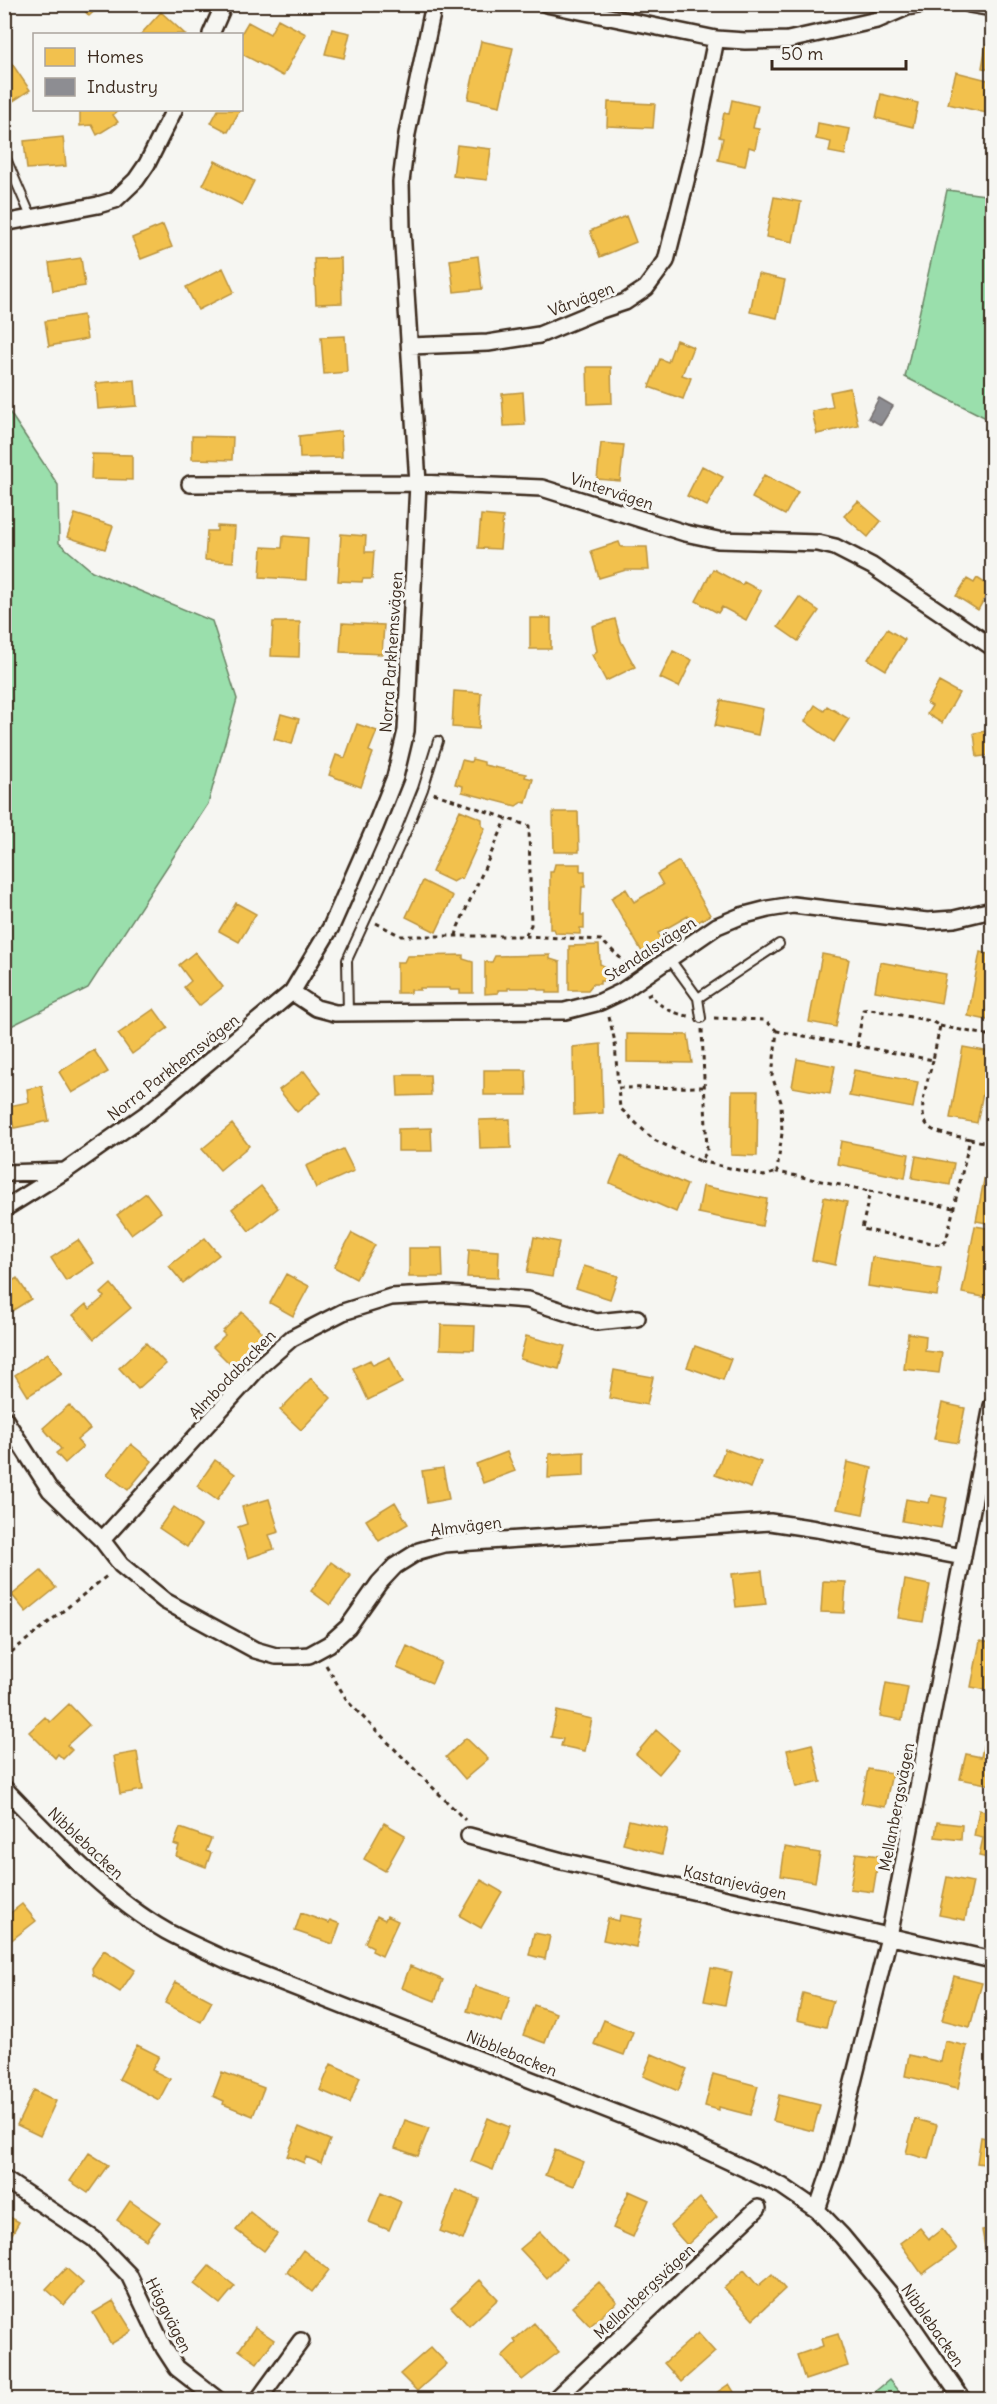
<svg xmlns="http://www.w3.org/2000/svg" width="997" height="2404" viewBox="0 0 997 2404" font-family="Delius,sans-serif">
<rect width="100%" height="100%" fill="#f6f6f2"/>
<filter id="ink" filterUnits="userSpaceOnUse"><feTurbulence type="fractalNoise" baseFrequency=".0167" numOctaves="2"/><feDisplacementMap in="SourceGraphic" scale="12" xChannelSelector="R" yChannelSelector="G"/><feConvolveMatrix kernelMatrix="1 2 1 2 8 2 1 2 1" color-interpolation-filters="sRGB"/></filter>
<g filter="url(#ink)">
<path fill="#9adfac" stroke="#6a8465" stroke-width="1.5" d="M947,190L992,196V421L905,377Z
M4,404L58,485L59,543L92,571L212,621L237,699L208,804L88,988L5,1029Z
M889,2380L905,2399H866Z"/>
<path fill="#f2c14e" stroke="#bb9440" stroke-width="1.5" d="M79,4H102L89,16Z
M161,12L185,34H141Z
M278,19L306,34L283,76L242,54L241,34L248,22L270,34Z
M332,29L350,33L344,58L325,54Z
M481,41L513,48L500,106L468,99Z
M986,45L992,47V70L982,68Z
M6,55L30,90L4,107V56Z
M956,72L992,81L991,114L948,104Z
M881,94L918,103L913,127L876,118Z
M732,100L758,106L753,128L759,129L755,149L749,147L745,166L718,160L723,138L719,137L724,113L729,114Z
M608,102L655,104L653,128L607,126Z
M80,110H119L113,115L118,122L97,135L92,125L80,126Z
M218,110H240L228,132L211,123Z
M818,123L850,129L845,155L829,152L831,142L816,139Z
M63,137L66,166L27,169L24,141Z
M457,145L491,149L487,180L453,176Z
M215,161L254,181L242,205L203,185Z
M774,197L801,202L793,242L766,237Z
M626,216L636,242L600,257L590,231Z
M163,225L172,247L141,259L132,238Z
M478,256L482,289L454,292L450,260Z
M81,258L85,286L53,291L49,263Z
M341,258L342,303L316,304L314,259Z
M223,268L234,292L198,310L186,287Z
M758,274L785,280L777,318L750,312Z
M83,315L87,339L49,346L45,321Z
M345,336L347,372L324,374L321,337Z
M676,340L693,347L682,375L691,378L683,399L649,387L660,359L668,362Z
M587,367H611L612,403L588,404Z
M135,380L137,406L98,409L96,383Z
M850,388L858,425L817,434L812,411L833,407L830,392Z
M523,392L525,425L504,426L502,394Z
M341,431L342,457L300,458L299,436Z
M192,436L233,437L232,460L192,459Z
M601,443L624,445L620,481L597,479Z
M92,454L132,455V480L91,479Z
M702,466L723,477L707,506L687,496Z
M764,475L798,492L785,515L752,498Z
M858,501L881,521L868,537L844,516Z
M75,514L113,526L105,549L67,537Z
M481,515L503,517L500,549L478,548Z
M217,526L235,527L233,562L205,560L207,531H217Z
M341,534L366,536L365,552H374L372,579H363L362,582L338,581Z
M283,536L308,538L306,580L260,577L262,547L282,548Z
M619,542L621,547H647L649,570H626L599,578L591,551Z
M713,569L742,585L744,582L761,591L746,620L722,607L718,613L696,601Z
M977,578L991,587L978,610L956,596L967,579L974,583Z
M799,597L819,611L798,641L778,627Z
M530,618H551V649H530Z
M615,619L621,641L635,667L606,681L592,655L597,651L592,626Z
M273,622H300L299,657L271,656Z
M342,623L384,625L382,654L340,652Z
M887,629L905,640L886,670L868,659Z
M673,651L692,660L679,687L660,678Z
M939,682L959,693L942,723L927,714L932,706L927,703Z
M454,691L481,693L479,729L452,727Z
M721,700L763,709L758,735L715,726Z
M815,705L824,711L827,706L849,719L834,742L805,721Z
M281,714L299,719L292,744L274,739Z
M357,724L377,731L369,751L373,753L361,787L329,775L336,755L345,758Z
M992,730V755L977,757L974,733Z
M472,759L484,762V765L526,774L525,777L533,779L526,803L522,802L516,806L462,792L463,786L455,784L462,760L471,762Z
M460,810L482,819V826L485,828L462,879L460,878L453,882L432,872Z
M553,812H578L579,852H554Z
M679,861L710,915L693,925L688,916L658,933L665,946L645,957L611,898L626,889L634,902L663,885L657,874Z
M555,864H580V871H585V887H582L581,915H584V928H580V934L556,933L554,929H550V872H553Z
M423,881L453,896L436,932L406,917Z
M236,903L256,914L239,942L219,931Z
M599,945L600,964L606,967L607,981H600V984H593L588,990H569V946Z
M195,952L223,987L199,1006L184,987L191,981L179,965Z
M980,952L992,955V1021L968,1016Z
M822,954L849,959L836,1027L809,1022Z
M463,955V959L473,962V993H460V990H450V988H420V990H411V993H397V962H404L407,956Z
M550,955V959L560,962V993H547V990H538L537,988H508V990H498V993L485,994V962H492L495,956Z
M880,962L946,974L941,1003L875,991Z
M154,1009L168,1028L132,1054L118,1034Z
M627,1034L688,1035L692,1063L627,1062Z
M601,1044L603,1113L574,1115L573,1047Z
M963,1047L991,1052L977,1123L950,1118Z
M94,1050L108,1072L72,1093L59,1072Z
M797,1059L835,1066L830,1094L792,1087Z
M484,1070H526L527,1095H484Z
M854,1070L918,1082L913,1108L849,1096Z
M304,1071L321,1093L297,1112L279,1090Z
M397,1075H430L431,1095L398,1096Z
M42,1086L49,1121L14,1128L9,1106L29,1102L27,1089Z
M732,1091H758L757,1156L731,1155Z
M510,1119L511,1148L480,1149L479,1120Z
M232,1124L249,1146L220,1170L202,1149Z
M431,1128L432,1151H398V1129Z
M841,1141L909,1154L905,1178L837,1164Z
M343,1149L354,1171L316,1188L306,1166Z
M989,1154L992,1155V1224L976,1221Z
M621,1156L687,1185L676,1212L610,1183Z
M916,1156L954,1163L950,1185L912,1178Z
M261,1186L278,1208L249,1231L232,1209Z
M703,1186L767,1199L762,1226L698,1213Z
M146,1193L161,1212L131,1234L117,1215Z
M824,1197L847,1202L835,1265L812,1260Z
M975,1226L992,1229V1279L989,1298L962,1293Z
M352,1233L375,1245L356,1279L334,1267Z
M534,1237L559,1242L552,1277L527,1273Z
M205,1238L219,1255L183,1283L169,1266Z
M78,1240L94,1263L66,1281L51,1258Z
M409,1248H442L443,1277H409Z
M469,1249L499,1251L498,1278L467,1277Z
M872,1257L941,1268L937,1296L868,1286Z
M584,1266L618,1276L610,1299L576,1288Z
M286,1274L309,1286L293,1316L270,1303Z
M17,1278L31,1299L4,1316V1286Z
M111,1284L131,1308L94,1339L73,1315L86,1304L90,1309L104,1297L101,1293Z
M242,1312L264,1334L233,1367L213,1347L225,1335L222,1332Z
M441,1325L475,1326L474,1350L440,1349Z
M908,1333L926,1336L925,1351L942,1353L939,1373L904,1369Z
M526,1336L565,1346L559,1369L520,1359Z
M146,1343L166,1364L138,1389L119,1368Z
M695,1346L731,1359L723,1380L687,1367Z
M48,1353L62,1374L28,1396L15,1375Z
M390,1357L402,1383L368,1400L353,1368L370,1360L373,1365Z
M614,1370L653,1377L647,1405L609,1398Z
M311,1378L331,1398L301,1430L280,1410Z
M942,1403L965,1408L958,1443L934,1439Z
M69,1405L90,1429L77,1440L83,1447L65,1463L56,1453L61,1449L43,1428Z
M131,1444L152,1461L128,1490L107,1474Z
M725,1449L761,1462L751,1488L715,1475Z
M507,1452L515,1471L483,1483L476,1464Z
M584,1452V1476L548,1478L549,1454Z
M215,1460L235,1474L217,1500L197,1486Z
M847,1462L872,1468L863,1514L837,1509Z
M443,1468L449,1499L427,1503L422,1471Z
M931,1495L947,1498L941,1528L902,1521L906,1499L929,1503Z
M269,1499L279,1532L269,1535L274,1549L248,1558L238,1527L247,1524L242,1507Z
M395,1502L408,1524L379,1541L366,1520Z
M174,1507L201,1526L187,1547L159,1528Z
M331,1562L351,1576L330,1605L311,1591Z
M41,1571L56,1588L26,1612L12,1595Z
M762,1571L766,1604L736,1607L732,1574Z
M905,1580L930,1585L923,1622L898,1618Z
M823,1581L846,1582L844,1613L821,1612Z
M980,1641L992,1643V1691L971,1687Z
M407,1646L441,1662L432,1683L397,1668Z
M886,1683L908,1687L902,1720L880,1716Z
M69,1704L89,1725L67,1745L72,1750L63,1759L58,1754L55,1758L29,1732L45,1717L50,1722Z
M557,1711L592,1719L585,1751L561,1746L563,1739L551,1737Z
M656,1730L679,1750L659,1774L636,1754Z
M986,1733L992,1734V1785L960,1779L966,1754L981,1757Z
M466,1738L488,1759L465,1779L446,1757Z
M812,1744L821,1782L796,1787L787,1750Z
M137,1752L143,1790L120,1794L114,1756Z
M868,1769L892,1773L885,1807L861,1803Z
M979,1810L992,1812V1859L979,1856L983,1838L974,1836Z
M629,1820L668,1829L662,1854L623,1844Z
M937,1822L962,1825L961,1840L935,1837Z
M384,1823L405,1835L385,1871L364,1859Z
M180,1828L211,1839L206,1851L211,1853L206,1867L176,1856L179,1846L174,1844Z
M785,1847L820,1853L815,1882L781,1876Z
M856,1853L879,1856L873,1892L850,1889Z
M947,1877L973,1882L965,1920L939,1915Z
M481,1880L502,1892L481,1928L460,1916Z
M22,1904L36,1921L9,1942L4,1937V1918Z
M301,1913L329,1923L330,1920L340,1924L333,1944L295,1931Z
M620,1915L642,1919L636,1947L603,1940L608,1918L619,1921Z
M377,1916L385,1920L387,1916L398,1921L382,1956L372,1951L373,1947L365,1943Z
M534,1933L550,1936L545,1959L529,1955Z
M104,1950L135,1970L120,1992L93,1975L92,1968Z
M410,1966L443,1980L435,2001L402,1988Z
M711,1968L732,1972L725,2005L704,2001Z
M954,1976L982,1983L970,2027L942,2020Z
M176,1982L212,2001L201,2022L165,2003Z
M475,1986L510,1997L502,2022L467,2011Z
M803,1993L833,2001L826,2027L797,2020Z
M534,2005L556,2013L545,2043L523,2035Z
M604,2020L633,2032L624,2055L594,2044Z
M945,2041L967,2046L958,2088L905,2076L909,2055L941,2062Z
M137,2045L159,2056L152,2070L170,2079L159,2100L119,2079Z
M652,2054L687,2069L678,2091L643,2076Z
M331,2064L360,2077L350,2103L320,2090Z
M222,2072L264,2088L253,2116L223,2104L224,2101L213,2096Z
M713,2074L758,2086L750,2115L719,2107V2110L705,2106Z
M34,2090L56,2101L40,2136L17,2125Z
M779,2095L820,2105L813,2131L773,2121Z
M488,2118L509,2127L493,2170L471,2161Z
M915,2119L937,2125L928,2159L906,2153Z
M405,2120L429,2128L418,2156L395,2148Z
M299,2127L330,2140L321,2163L306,2157L304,2163L287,2156Z
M981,2137L992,2139V2165L977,2163Z
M555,2150L584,2162L574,2186L545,2175Z
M89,2153L108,2165L88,2193L70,2181Z
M456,2190L479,2199L463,2240L440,2231Z
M629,2191L649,2200L633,2237L613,2228Z
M381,2193L401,2202L389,2230L369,2222Z
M700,2198L717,2217L687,2245L670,2226Z
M130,2201L160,2222L146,2240L117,2220Z
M250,2212L277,2234L264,2251L236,2230Z
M4,2214L19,2222L8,2241L4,2239Z
M992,2216V2245L985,2247L982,2230L987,2229L985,2217Z
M920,2228L929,2239L942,2229L957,2249L922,2274L900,2243Z
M540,2232L566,2259L547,2278L520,2249Z
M303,2250L329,2270L312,2292L287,2272Z
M209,2266L235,2286L220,2304L194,2284Z
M66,2268L83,2283L64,2305L46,2289Z
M744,2270L758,2286L772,2274L785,2289L753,2319L724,2288Z
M480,2280L498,2299L469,2326L451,2307Z
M599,2282L617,2302L590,2326L572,2307Z
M113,2301L132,2331L111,2344L93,2313Z
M534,2323L559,2352L522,2380L502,2356L516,2343L514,2340Z
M255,2327L274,2340L257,2363L239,2350Z
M698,2333L715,2352L681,2382L664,2363Z
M838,2334L848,2366L805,2380L797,2355L823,2346L821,2339Z
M431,2347L447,2364L417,2391L400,2374Z
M729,2384L739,2400H706Z"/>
<path fill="#8d8d92" stroke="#746f6f" stroke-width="1.5" d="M879,398L893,406L881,425L868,418Z"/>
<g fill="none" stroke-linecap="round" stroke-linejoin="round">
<defs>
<path id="lane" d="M4,154L32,219
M669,958L698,998L701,1018
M698,998L779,944
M348,1014L347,960L405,834L423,789L438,741"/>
<path id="street" d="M546,4L716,39L745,41L788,40L877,20L907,7L924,4
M969,4L992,8
M211,34L224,4
M4,223L98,205L115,200L136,180L147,164L174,110
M410,346L488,343L539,335L592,313L625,302L646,288L666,261L693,153L716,39
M190,484L418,483L542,488L685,533L718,540L818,543L835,547L872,566L992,647
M292,992L316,1008L335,1013L565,1011L600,1002L621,992L717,926L741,916L768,909L793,905L927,921L954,919L992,910
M4,1173L65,1171
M4,1209L65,1171L149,1112L292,992L331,927L375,827L395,777L406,731L418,483L402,229L401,182L407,134L434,4
M4,1418L50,1490L102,1540L121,1565L165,1601L255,1650L276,1656H295L309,1655L329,1644L348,1627L379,1583L395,1566L419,1551L444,1544L770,1522L816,1529L963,1557
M102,1540L261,1365L292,1338L343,1312L391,1297L446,1294L528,1300L596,1322L637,1318
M4,1788C53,1838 105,1896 166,1931C186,1942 208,1951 228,1961L677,2137L782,2186L817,2210L842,2236L890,2294L963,2400
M469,1836L562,1861L992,1960
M4,2179L94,2239L129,2275L164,2348L177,2368L218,2400
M817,2210L833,2163L889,1937L992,1406
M258,2400L301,2341
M554,2400L758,2208"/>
</defs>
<use href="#lane" stroke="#3b2a1e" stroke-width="12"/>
<use href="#street" stroke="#3b2a1e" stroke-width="20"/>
<path stroke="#3b2a1e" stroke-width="3" stroke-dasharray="4.5 4.5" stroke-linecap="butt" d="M376,923L401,936H525L531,925L529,826L433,793
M456,936L458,927L507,818
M525,936L601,940L630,967
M647,996L651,994C658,1007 675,1014 689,1016
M609,1017L615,1042L618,1088
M714,1018L765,1020L777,1031
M940,1026L992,1036
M702,1029L707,1152L700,1161L654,1140L620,1108L618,1088L703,1087
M857,1046L863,1010L870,1009L931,1021L940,1026L933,1060L777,1031L772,1076L781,1102L782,1133L777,1172L870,1191
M933,1060C929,1078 912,1119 933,1130C944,1135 958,1136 970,1139
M700,1161L764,1176L777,1172
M953,1208L870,1191L862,1229L942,1245L946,1241L970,1139L992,1144
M4,1658L108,1575
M326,1665L348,1702L465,1820"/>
<use href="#lane" stroke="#f6f6f2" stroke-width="8"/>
<use href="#street" stroke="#f6f6f2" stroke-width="15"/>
</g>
</g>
<g text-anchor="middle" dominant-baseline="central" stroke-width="6" stroke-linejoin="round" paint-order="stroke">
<g font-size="16" fill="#3b2a1e" stroke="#f6f6f2">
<text transform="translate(581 299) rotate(-21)">Vårvägen</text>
<text transform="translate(612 491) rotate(18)">Vintervägen</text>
<text transform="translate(391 652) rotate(-86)">Norra Parkhemsvägen</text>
<text transform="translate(650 949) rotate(-33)">Stendalsvägen</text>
<text transform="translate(173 1067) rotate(-38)">Norra Parkhemsvägen</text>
<text transform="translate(232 1374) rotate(-46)">Almbodabacken</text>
<text transform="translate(466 1526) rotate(-7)">Almvägen</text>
<text transform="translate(896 1807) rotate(-79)">Mellanbergsvägen</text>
<text transform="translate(86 1843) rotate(43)">Nibblebacken</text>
<text transform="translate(735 1882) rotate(13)">Kastanjevägen</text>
<text transform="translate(512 2053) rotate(22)">Nibblebacken</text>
<text transform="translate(644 2291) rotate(-43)">Mellanbergsvägen</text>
<text transform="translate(169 2315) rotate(63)">Häggvägen</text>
<text transform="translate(933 2325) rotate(55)">Nibblebacken</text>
</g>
</g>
<rect width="997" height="2404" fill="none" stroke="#f6f6f2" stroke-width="24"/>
<rect x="12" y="12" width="973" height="2380" fill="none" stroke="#3b2a1e" stroke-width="2" filter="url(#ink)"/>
<rect x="33" y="33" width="210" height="78" fill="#f6f6f2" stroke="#aba49d" stroke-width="1.5"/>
<rect x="45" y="48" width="30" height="18" fill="#f2c14e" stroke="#aba49d" stroke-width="1.5"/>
<text x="87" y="63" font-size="18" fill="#3b2a1e">Homes</text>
<rect x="45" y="78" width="30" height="18" fill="#8d8d92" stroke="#aba49d" stroke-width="1.5"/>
<text x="87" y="93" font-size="18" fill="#3b2a1e">Industry</text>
<path d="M772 60v9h134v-9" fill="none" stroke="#3b2a1e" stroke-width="3"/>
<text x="781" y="60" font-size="18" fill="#3b2a1e" stroke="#f6f6f2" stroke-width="4.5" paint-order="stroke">50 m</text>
</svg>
